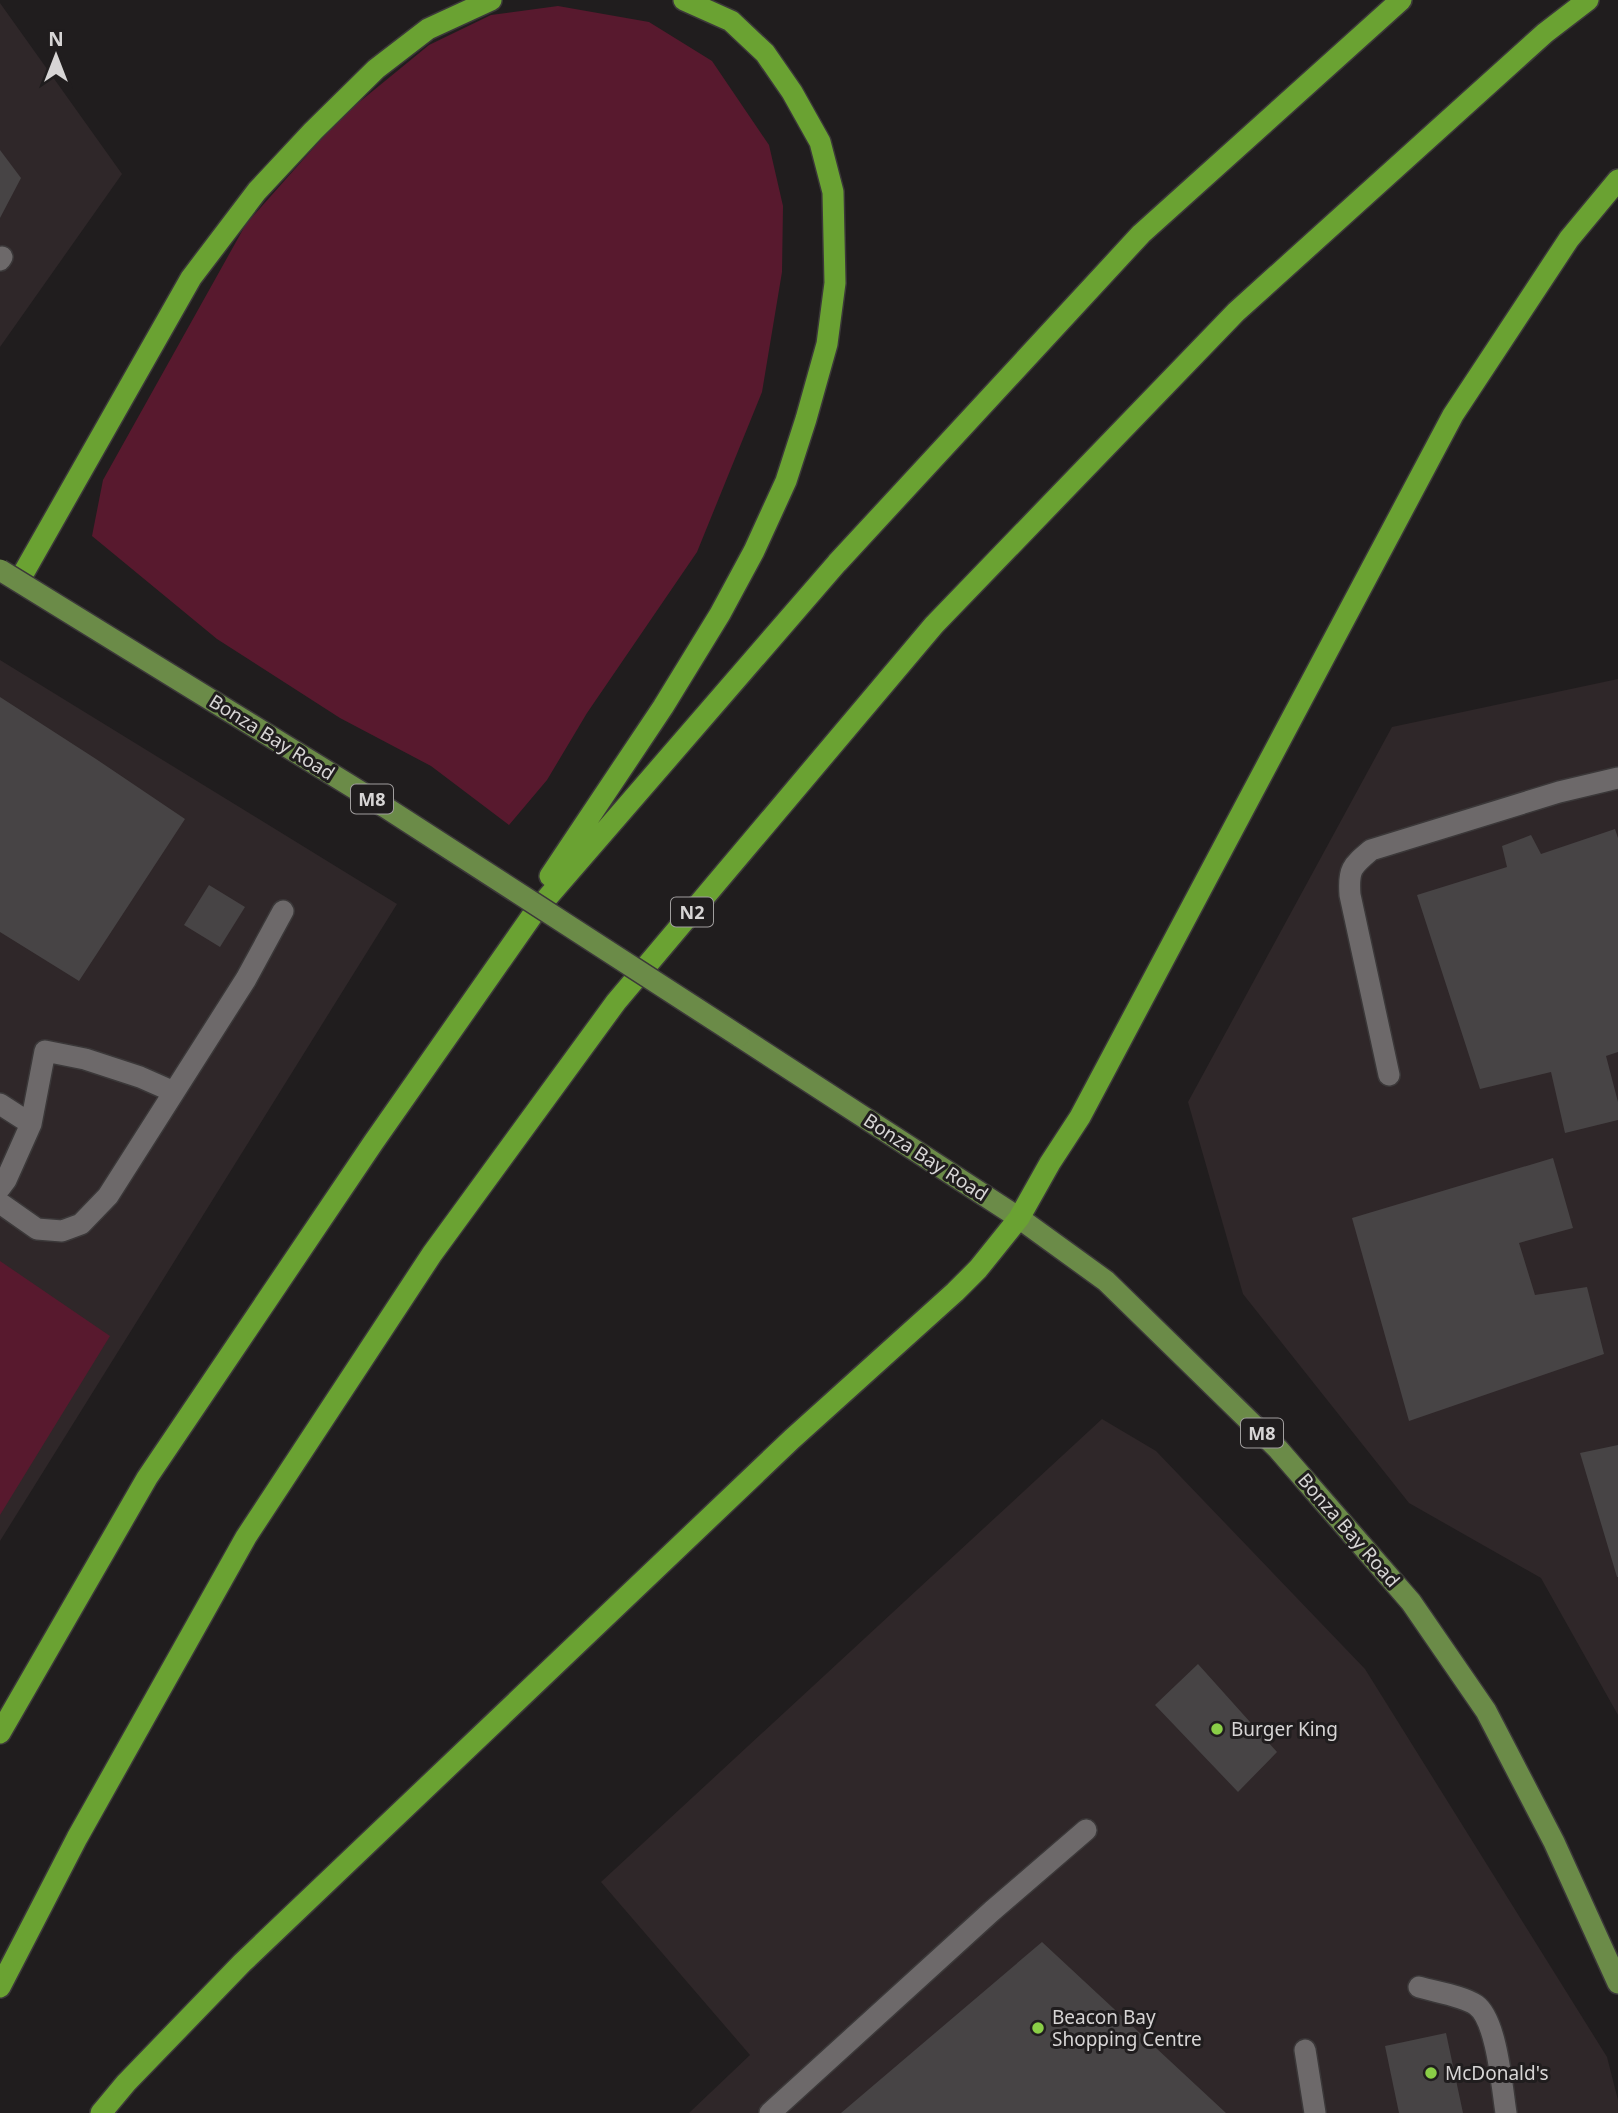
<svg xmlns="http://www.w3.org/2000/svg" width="1618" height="2113" viewBox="0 0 1618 2113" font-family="'Noto Sans',sans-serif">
<rect width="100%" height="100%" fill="#201d1e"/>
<path fill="#2f2729" d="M0,3L122,174L0,347Z
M0,660L397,904L0,1541Z
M1618,679V1715L1541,1578L1409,1503L1243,1294L1188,1102L1392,727Z
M1102,1419L1156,1451L1365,1669L1607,2057L1618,2100V2113H689L750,2055L601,1882Z"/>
<path fill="#58192e" d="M558,6L649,22L712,61L769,145L783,206L782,272L762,392L697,552L587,713L547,780L509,825L431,766L340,718L217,639L92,536L103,480L246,224L341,117L429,45L491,15Z
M0,1261L110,1336L0,1515Z"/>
<path fill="#474445" d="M0,150L21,178L0,218Z
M0,697L96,759L185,819L79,981L0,932Z
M1615,829L1618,838V1052L1606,1056L1618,1102V1120L1565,1133L1551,1072L1480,1089L1417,895L1507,867L1502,846L1531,835L1541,854Z
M209,885L245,907L220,947L184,925Z
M1553,1158L1573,1228L1519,1243L1535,1295L1587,1287L1604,1354L1409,1421L1352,1218Z
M1618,1445V1577H1617L1580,1453Z
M1198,1664L1277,1752L1238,1792L1155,1705Z
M1042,1942L1226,2113H841Z
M1446,2033L1463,2113H1399L1385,2046Z"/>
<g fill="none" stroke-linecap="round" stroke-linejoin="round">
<defs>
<path id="minor" d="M0,260L2,257
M1389,1075L1350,895C1348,869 1352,866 1371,850L1559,792L1618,778
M0,1104L31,1124
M0,1188L6,1180L31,1124L45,1051L85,1059L140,1077L174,1092
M0,1203L37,1229L62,1231L81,1224L108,1196L246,979L283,911
M1419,1987C1436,1992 1463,1996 1476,2005C1497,2020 1502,2088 1506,2113
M1305,2050L1315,2113
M770,2113L992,1911L1086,1830"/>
<path id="major" d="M739,1036L1019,1218L1106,1281L1278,1449L1411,1602L1486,1711L1554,1842L1618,1983"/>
<path id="highway" d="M19,581L191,278L257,191L313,131L376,69L428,29L491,0
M550,876L663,707L720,614L754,551L786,481L806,419L827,344L835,283L833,192L820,142L792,92L765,53L731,21L684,0
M0,1733L147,1478L373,1143L534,913L837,563L1141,234L1401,0
M0,1987L77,1838L246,1537L432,1254L616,1002L934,625L1236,312L1545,33L1588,0
M101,2113L126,2083L242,1963L792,1439L955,1292L978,1269L1019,1218L1050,1163L1080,1117L1453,415L1569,239L1618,180"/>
</defs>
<use href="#minor" stroke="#3b3839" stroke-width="24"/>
<use href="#major" stroke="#3b3839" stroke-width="24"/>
<use href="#highway" stroke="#3b3839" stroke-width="24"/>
<use href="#minor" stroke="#6d696a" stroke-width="21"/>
<use href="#major" stroke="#6b8b48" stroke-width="21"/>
<use href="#highway" stroke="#6aa232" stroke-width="21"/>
<defs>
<path id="major-bridge" d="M0,570L385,807L739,1036"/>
</defs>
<use href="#major-bridge" stroke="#3b3839" stroke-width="24" stroke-linecap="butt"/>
<use href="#major-bridge" stroke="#6b8b48" stroke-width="21"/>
</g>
<g fill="#8ace47" stroke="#201d1e" stroke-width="2.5">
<circle cx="1217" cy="1729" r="7"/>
<circle cx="1038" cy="2028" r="7"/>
<circle cx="1431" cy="2073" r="7"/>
</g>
<g text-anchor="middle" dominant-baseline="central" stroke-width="6" stroke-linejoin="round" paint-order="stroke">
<g fill="#201d1e" stroke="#a09e9e" stroke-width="2">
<rect x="351" y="784.5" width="42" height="29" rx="5"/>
<rect x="671" y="897.5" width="42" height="29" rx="5"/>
<rect x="1241" y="1418.5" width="42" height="29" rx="5"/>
</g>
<g font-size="18" font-weight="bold" fill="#d7d5d5">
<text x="372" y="799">M8</text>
<text x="692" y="912">N2</text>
<text x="1262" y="1433">M8</text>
</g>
<g font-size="19" fill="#d7d5d5" stroke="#201d1e">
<text transform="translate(272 737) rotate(32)">Bonza Bay Road</text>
<text transform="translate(926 1157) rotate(33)">Bonza Bay Road</text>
<text transform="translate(1349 1530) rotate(49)">Bonza Bay Road</text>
</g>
<g font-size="19" fill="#d7d5d5" stroke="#201d1e" text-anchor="start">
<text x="1231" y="1729">Burger King</text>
<text x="1052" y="2017">Beacon Bay<tspan x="1052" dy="22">Shopping Centre</tspan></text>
<text x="1445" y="2073">McDonald's</text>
</g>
</g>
<g transform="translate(56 56)" stroke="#201d1e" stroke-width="5" paint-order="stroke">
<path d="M0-5L12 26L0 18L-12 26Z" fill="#d7d5d5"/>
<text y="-10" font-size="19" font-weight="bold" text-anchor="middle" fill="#d7d5d5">N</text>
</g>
</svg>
